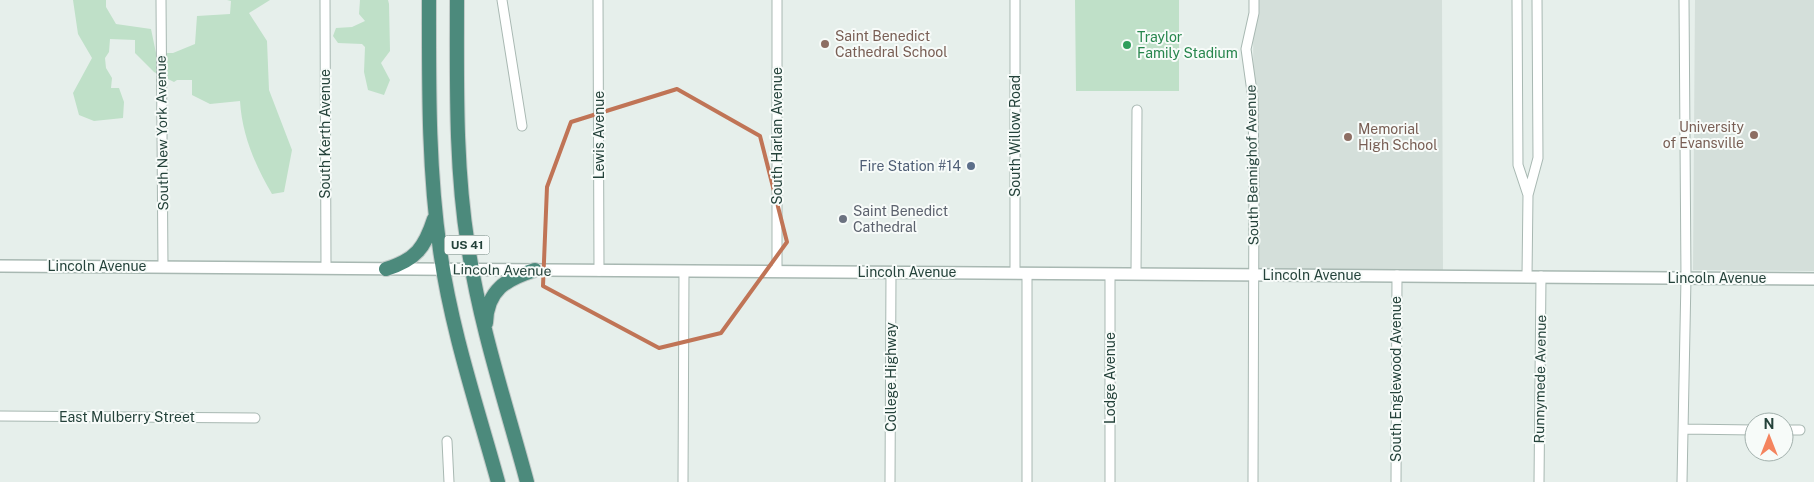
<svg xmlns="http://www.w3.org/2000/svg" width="1814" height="482" viewBox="0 0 1814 482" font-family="'Public Sans',sans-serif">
<rect width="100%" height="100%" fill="#e6efeb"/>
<path fill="#d4dfda" d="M1253,0H1442L1443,275H1254Z
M1695,0H1814V271L1693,270Z"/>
<path fill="#bfe0c8" d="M73,0H106V7L116,24L151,29L156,53H173L195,44L197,16L230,14L231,1L227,0H270L249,13L267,41L269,90L292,150L284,192L272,194C255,165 242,135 240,101L210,104L192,95V80H177L174,82L154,72L135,53V40L110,39L109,52L105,58L106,68L112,78L111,88H119L124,102L123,118L94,121L79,115L73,93L92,58L78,34Z
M360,0H388L389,4L390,51L381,63L390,80L384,95L368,90L364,72L365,47L362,44L338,43L333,36L336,28L352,27L365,21L359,14Z
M1075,0H1179V91H1076Z"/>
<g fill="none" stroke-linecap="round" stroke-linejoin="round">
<defs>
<path id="minor" d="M161,0L163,267
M325,0L326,268
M502,0L522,126
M598,0L599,271
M777,0V271
M1015,0V273
M1517,0L1518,165L1528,195
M1027,273V482
M1136,274L1137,110
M1527,276L1528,195L1538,158L1537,0
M0,416L255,418
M1683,429L1754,430
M1784,430H1800
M447,441L449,482
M683,482L684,271
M890,482L891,272
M1110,482V274
M1253,482L1254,176L1253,99L1246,49L1254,13V0
M1396,482L1397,275
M1539,482L1541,276
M1682,482L1686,278L1684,0"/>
<path id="tertiary" d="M0,266L1814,279"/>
<path id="trunk" d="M429,0C429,84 428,167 440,250C451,329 477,406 498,482
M457,0C457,82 455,165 468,246C480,326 506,404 527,482
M386,269C416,260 425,247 434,219
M486,323C487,290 506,279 535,270"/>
</defs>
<use href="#minor" stroke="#a8b8b2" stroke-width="11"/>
<use href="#tertiary" stroke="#a8b8b2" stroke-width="14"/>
<use href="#trunk" stroke="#c2cac8" stroke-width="16"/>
<use href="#minor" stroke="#fff" stroke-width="9"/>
<use href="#tertiary" stroke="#fff" stroke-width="11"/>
<use href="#trunk" stroke="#4c8a7c" stroke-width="14"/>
</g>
<path fill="none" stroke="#c07456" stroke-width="4" stroke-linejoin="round" d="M677,89L760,136L787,242L721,333L659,348L543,286L547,187L571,122Z"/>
<g fill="#8d6e63" stroke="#f7fbf9" stroke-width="2">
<circle cx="825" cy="44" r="5"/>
<circle cx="1754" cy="135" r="5"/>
<circle cx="1348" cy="137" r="5"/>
</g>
<circle fill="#2e9e5b" stroke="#f7fbf9" stroke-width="2" cx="1127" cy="45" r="5"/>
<circle fill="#5c6f8a" stroke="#f7fbf9" stroke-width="2" cx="971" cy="166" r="5"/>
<circle fill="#6b7280" stroke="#f7fbf9" stroke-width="2" cx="843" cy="219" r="5"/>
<g text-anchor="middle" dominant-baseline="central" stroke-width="4" stroke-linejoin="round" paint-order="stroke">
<rect fill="#f7fbf9" stroke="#637a73" stroke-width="1" x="444.5" y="235.5" width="45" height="19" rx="4"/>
<g font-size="12" font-weight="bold" fill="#24423a">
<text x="467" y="245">US 41</text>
</g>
<g font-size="14" fill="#785e54" stroke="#f7fbf9" text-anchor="start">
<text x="835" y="36">Saint Benedict<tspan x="835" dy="16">Cathedral School</tspan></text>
<text x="1744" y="127" text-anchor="end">University<tspan x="1744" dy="16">of Evansville</tspan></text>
<text x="1358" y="129">Memorial<tspan x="1358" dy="16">High School</tspan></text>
</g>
<g font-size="14" fill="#27864d" stroke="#f7fbf9" text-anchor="start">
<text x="1137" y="37">Traylor<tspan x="1137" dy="16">Family Stadium</tspan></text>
</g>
<g font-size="14" fill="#24423a" stroke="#f7fbf9">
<text transform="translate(162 133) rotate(-91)">South New York Avenue</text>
<text transform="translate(325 134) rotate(-90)">South Kerth Avenue</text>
<text transform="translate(599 135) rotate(-90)">Lewis Avenue</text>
<text transform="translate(777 136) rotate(-90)">South Harlan Avenue</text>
<text transform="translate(1015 136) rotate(-90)">South Willow Road</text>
<text transform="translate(1252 165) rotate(-91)">South Bennighof Avenue</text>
<text x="97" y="266">Lincoln Avenue</text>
<text transform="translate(502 270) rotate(1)">Lincoln Avenue</text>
<text x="907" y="272">Lincoln Avenue</text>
<text x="1312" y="275">Lincoln Avenue</text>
<text x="1717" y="278">Lincoln Avenue</text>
<text transform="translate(891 377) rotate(-90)">College Highway</text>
<text transform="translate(1110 378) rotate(-90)">Lodge Avenue</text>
<text transform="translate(1396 379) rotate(-90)">South Englewood Avenue</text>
<text transform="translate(1540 379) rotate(-89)">Runnymede Avenue</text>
<text x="127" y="417">East Mulberry Street</text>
</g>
<g font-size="14" fill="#4e5e75" stroke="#f7fbf9" text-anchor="end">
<text x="961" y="166">Fire Station #14</text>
</g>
<g font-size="14" fill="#5b616d" stroke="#f7fbf9" text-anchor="start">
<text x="853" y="211">Saint Benedict<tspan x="853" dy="16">Cathedral</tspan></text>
</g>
</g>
<g transform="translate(1769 437)"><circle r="24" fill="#f7fbf9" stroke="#a3b1ad"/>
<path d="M0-4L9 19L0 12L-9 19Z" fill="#f4845f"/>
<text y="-8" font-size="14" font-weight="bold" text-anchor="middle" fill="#24423a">N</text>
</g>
</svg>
